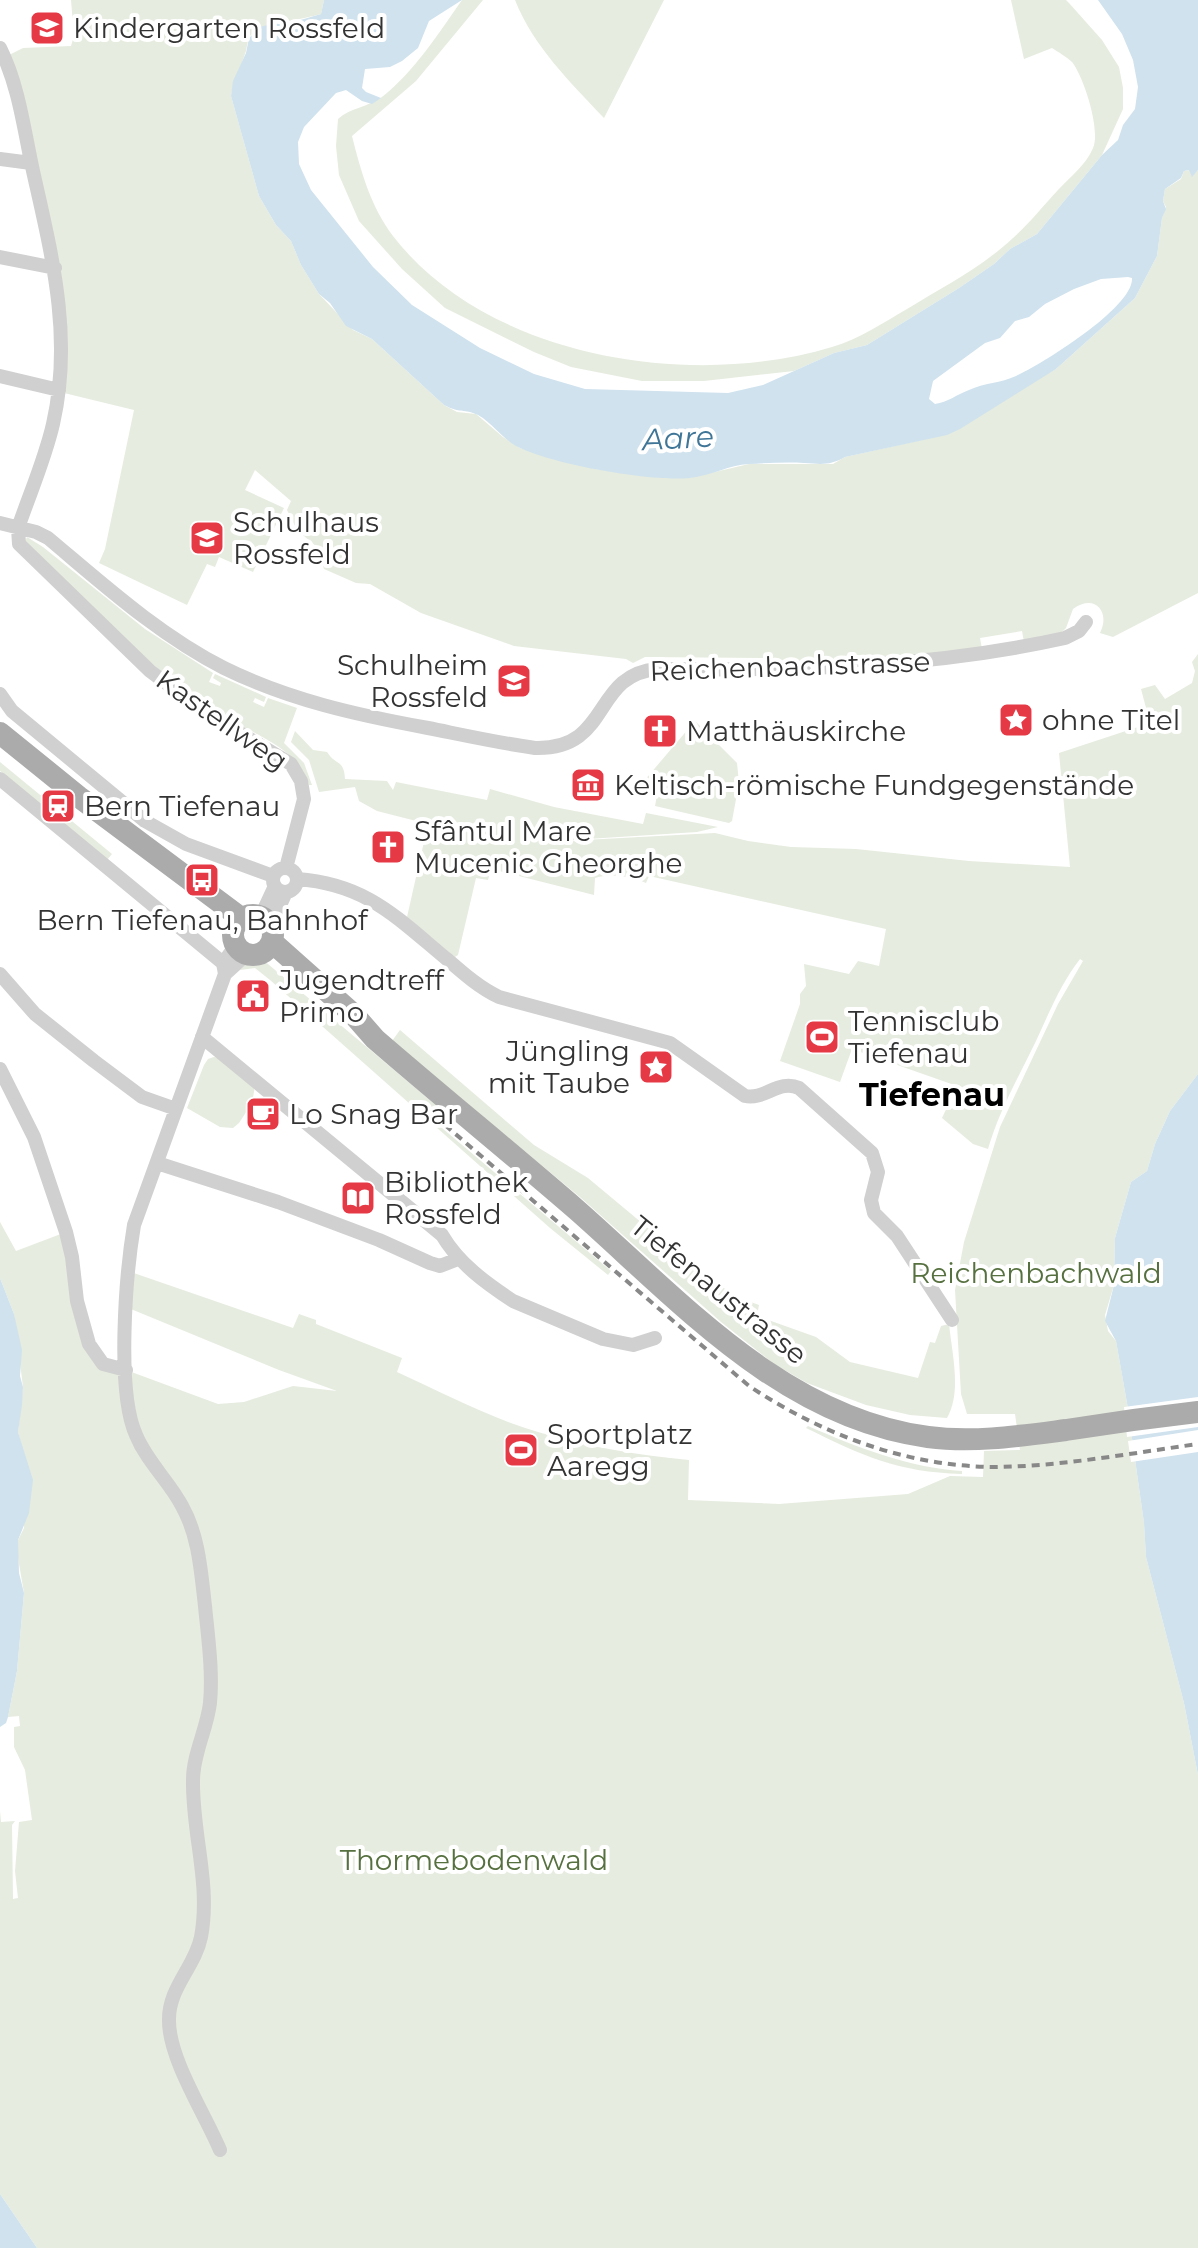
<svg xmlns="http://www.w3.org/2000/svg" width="1198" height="2248" viewBox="0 0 1198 2248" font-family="Montserrat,sans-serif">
<rect width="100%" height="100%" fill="#fff"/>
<path fill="#e6ecdf" d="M71,0H324L321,14C305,19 259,25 250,36C247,41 247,49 245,54C240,69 233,80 231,96L259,196L276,225L291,241L301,265L319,294L353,330L372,339L444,405L457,412L476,414L503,437L520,448L595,469L657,477L689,478L749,464H833L845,457L935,437L1056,369L1135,298L1157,256L1162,218L1166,207L1163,201L1165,189L1181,179L1184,171L1190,170L1192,176L1198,170V593L1113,637L1100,633C1111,611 1094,593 1073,609L1066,628L1060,634L1024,642L1022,631L980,638L982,649L923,657L768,664L767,658L645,657L633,663L626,659L514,646L421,613L370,584L356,583L324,569L317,547L297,530L287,510L291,501L255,470L245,490L284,508L253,572L219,557L215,567L207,564L187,605L99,563L105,549L134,410L64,393L67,362L9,55L23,48L71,46L74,36Z
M462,0H483L416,81L352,136C361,172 371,207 393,236C487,358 691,390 832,347C859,339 883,323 907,309C943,287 982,267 1013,238C1029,224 1043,206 1058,190C1070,177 1086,165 1093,148C1101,131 1084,77 1072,62C1067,57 1058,52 1052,48L1024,59L1011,0H1066L1069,3L1102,40L1119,67L1123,88V109L1102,155L1037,234L1010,249L994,264L959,288L867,345L834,353L794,371L704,381H642L571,367L534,352L445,308L402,269L359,221L339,175L336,146L338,119C350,108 368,107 382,97C414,72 439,33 462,0Z
M515,0H664L604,118C571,83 533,46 515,0Z
M27,537L43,547L145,629L213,673L209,682L220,686L221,683L213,678L215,674L266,697L264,702L255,698L253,702L264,707L268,698L297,708L284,743L304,763L312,785H309C300,750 256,735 227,718C150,673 89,603 25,541Z
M1198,654V1074L1170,1111L1155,1144L1147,1171L1131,1182L1115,1238L1114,1285L1105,1315L1108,1331L1116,1341L1127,1403L1144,1523L1146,1557L1184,1703L1198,1775V2248H37L0,2194V1811L1,1822L15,1821L12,1825L13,1899L18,1898L15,1871L19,1822L32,1820L25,1770L14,1747V1727L20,1726L19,1716L8,1717L17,1671L24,1593L17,1552L18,1540L24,1528V1455L18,1432L23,1387L14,1314L0,1278V1222L16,1251L66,1232L99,1360L218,1404L244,1402L293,1386L337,1391L279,1370L126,1307L128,1271L293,1328L299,1314L316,1320V1324L402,1358L397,1372C443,1393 490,1418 538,1432C587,1447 639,1455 689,1460L688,1500L779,1504L908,1494L950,1476L983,1477L984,1451L1020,1450L1015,1414H967L961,1394L955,1290L964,1242L1000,1127L1058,1004L1083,961L1080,959C1061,983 1049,1013 1036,1041C1019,1076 999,1111 988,1149L973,1144L942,1118L957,1086L852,1049L840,1082L780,1061L800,1004V994L806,986L804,964L849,974L858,961L879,966L886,929L649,876L646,883C629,876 613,873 595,878L594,895L491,869L488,880L476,878L458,955L455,957L407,917L428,824L377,811L359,801L355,787L319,792L309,760L291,742L295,731L313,750L327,752C336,766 344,759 345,779L387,781L393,790L396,782L487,800L490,789L554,807L643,824L646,813L718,827L697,832L572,840L578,843L584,840L715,833L748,841L791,847L856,849L969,861L1070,867L1059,753L1150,723L1141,689L1155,685L1165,699L1192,683L1195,671L1192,662Z
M695,721L737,763L739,783L732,821L729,823L655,806L659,784L644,781Z
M0,762L112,854L107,860L0,771Z
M262,959L450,1117L442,1128L591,1254L611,1271L608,1275L550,1228L270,980L255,968L240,970L250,960Z
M400,1030L534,1145L588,1178L654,1233L734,1296L759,1305L757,1316L816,1337L850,1362L918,1378L930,1342L935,1343L941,1326L949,1324C952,1354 962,1392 947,1418L910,1415L866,1405L807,1383L774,1364L721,1322L581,1198L392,1041Z
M214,1057L222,1058L255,1086L252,1103L239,1123L233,1128L220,1127L187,1108L204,1065L208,1059Z
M808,1426C856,1447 910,1468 962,1471V1474C897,1472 863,1456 806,1428Z"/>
<path fill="#cfe2ee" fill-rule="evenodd" d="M324,0H462L429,21L418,48L402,61L390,67L365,69L362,88L366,92L381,98L372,104L362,101L346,90L336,93L304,127L298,142L299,164L311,190L373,267L412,305L480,348L534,374L585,389L728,393L763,385L834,353L867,345L959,288L994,264L1010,249L1037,234L1102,155L1118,140L1123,125L1135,109L1138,87L1133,60L1122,34L1098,0H1198V170L1192,177L1189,170L1184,171L1181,178L1165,189L1163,201L1166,209L1162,218L1157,256L1135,298L1056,369L960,429L947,435L845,457C829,466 821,464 804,463C787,462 766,463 749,464C729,465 710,476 690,478C651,482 550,464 516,446C501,438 489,418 473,413C461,409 459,413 444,405L372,339L346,326L330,303L319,294L301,265L291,241L276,225L259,196L231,96L233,81L246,53L249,38L260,27L282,21L290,23L321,14ZM1128,277L1132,278C1134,307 1042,364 1016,376C1001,383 984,383 969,390C956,395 948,402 935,404L929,399L933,381L985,343L1000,338L1015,321L1029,317L1045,304L1074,289L1101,279Z
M1198,1074V1775L1184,1703L1146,1557L1144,1523L1127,1403L1116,1341L1105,1321L1114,1285L1115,1238L1131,1182L1147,1171L1155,1144L1170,1111Z
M0,1278L14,1314L22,1350L20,1376L23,1387L22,1405L18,1432L33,1480L29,1513L18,1540L19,1573L24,1593L17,1671L8,1717L6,1723L0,1727Z
M0,2194L37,2248H0Z"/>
<path fill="#fff" d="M1198,1397V1427L1127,1437L1124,1407Z
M1198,1430V1452L1131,1462L1128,1441Z"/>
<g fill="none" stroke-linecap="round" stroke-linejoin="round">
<path stroke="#d0d0d0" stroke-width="14" d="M0,48C19,86 24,130 33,171C52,256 73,337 53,424C45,459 30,493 18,528L19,544L150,671L199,708L291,764L301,781L304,799L286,868
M0,159L31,163
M0,257L55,268
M0,376L59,390
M0,523L36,532L48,538C104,585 159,635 224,668C289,700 357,715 428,728C463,735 499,743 535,748C612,750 591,675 657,669C795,671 929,668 1065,638L1079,631L1086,622
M0,694L12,711L145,821L186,844L273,876
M0,779L223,963
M273 880a12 12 0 1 1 24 0a12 12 0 1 1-24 0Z
M297,879C367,884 397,918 448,960C464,974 480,988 499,997L670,1043L745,1096C765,1100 779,1079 799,1088L872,1153L878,1172L871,1200L874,1213L897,1236L952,1320
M261,916L275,886
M271,925L286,892
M0,974L35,1014L94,1061L142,1097L176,1109
M225,974L247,954
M202,1037L442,1235C459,1264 486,1283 513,1301L603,1339L633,1345L655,1338
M0,1069L34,1137L66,1232L72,1257L77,1301L89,1344L103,1364L126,1370
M157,1163L278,1202L379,1240L430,1263L440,1266L458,1259
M220,2150C205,2114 169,2059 169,2021C168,1988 195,1967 201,1937C211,1884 192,1833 193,1780C193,1754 207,1729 210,1703C213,1672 208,1637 205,1606C201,1572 199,1536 182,1506C169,1481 147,1462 136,1435C116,1391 126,1273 134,1225L225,974L223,963L236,945"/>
<path stroke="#ababab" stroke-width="22" d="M0,733L79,797L241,918
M233 935a20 20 0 1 1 40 0a20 20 0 1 1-40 0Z
M272,942L354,1015L375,1039C442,1097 511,1153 578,1211C681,1302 784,1418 928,1437C974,1443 1020,1436 1066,1430C1110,1423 1154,1417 1198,1412"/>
<path stroke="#888" stroke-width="4" stroke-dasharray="8 6" stroke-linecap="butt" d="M445,1125L749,1386C823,1435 908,1467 997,1467C1064,1466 1132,1453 1198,1444"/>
</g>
<defs>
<symbol id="school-square" viewBox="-11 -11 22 22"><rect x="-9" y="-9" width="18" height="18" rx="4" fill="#e63946" stroke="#fff"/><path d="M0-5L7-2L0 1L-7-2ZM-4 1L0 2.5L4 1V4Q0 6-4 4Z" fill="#fff"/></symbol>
<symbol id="sight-square" viewBox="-11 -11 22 22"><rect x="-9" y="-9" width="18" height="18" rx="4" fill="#e63946" stroke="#fff"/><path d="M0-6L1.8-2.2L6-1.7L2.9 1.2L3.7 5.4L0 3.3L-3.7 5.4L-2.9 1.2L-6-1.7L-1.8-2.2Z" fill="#fff"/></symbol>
<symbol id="church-square" viewBox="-11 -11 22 22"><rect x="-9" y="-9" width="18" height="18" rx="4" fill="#e63946" stroke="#fff"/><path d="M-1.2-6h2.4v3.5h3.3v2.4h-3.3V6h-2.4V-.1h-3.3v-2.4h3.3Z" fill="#fff"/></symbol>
<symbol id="museum-square" viewBox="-11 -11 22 22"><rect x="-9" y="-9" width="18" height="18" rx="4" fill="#e63946" stroke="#fff"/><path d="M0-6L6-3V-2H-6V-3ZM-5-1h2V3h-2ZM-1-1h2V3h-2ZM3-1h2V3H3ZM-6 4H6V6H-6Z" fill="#fff"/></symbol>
<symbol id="station-square" viewBox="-11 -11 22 22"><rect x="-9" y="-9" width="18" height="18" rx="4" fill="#e63946" stroke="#fff"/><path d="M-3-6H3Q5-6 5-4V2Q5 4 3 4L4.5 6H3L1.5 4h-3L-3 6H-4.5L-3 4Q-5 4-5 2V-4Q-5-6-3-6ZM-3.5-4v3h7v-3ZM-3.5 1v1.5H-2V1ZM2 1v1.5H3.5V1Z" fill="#fff"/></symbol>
<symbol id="bus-square" viewBox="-11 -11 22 22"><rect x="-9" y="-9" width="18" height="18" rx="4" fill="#e63946" stroke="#fff"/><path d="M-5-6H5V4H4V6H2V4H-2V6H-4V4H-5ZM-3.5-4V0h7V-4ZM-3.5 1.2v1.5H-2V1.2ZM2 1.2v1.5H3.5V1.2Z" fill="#fff"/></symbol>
<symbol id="civic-square" viewBox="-11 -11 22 22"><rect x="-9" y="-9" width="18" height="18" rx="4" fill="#e63946" stroke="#fff"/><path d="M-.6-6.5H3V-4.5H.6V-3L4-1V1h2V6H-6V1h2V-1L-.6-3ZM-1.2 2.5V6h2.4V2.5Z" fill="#fff"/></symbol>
<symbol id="stadium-square" viewBox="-11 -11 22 22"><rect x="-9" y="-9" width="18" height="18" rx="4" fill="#e63946" stroke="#fff"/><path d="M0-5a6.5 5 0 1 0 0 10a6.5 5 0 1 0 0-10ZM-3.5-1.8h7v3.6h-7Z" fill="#fff"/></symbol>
<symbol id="cafe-square" viewBox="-11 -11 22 22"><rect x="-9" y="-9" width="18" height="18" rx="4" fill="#e63946" stroke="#fff"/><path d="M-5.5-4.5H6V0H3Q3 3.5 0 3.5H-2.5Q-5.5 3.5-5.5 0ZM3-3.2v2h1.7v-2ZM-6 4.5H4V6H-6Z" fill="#fff"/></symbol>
<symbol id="library-square" viewBox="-11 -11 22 22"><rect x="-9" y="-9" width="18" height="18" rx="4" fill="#e63946" stroke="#fff"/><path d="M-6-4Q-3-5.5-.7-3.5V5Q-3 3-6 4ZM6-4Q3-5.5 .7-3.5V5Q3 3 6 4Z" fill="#fff"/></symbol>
</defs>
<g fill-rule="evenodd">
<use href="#school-square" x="27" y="8" width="40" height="40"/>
<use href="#school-square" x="187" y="518" width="40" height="40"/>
<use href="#school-square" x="494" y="661" width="40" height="40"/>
<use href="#sight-square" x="996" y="700" width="40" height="40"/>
<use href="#church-square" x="640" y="711" width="40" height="40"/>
<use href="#museum-square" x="568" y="765" width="40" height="40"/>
<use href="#station-square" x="38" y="786" width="40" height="40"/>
<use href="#church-square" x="368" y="827" width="40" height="40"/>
<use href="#bus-square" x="182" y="860" width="40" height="40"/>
<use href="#civic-square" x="233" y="976" width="40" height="40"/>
<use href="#stadium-square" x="802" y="1017" width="40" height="40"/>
<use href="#sight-square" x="636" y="1047" width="40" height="40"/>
<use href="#cafe-square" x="243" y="1094" width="40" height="40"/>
<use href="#library-square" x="338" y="1178" width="40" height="40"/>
<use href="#stadium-square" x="501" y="1430" width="40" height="40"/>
</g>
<g text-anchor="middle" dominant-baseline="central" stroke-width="8" stroke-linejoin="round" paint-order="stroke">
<g font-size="28" fill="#333" stroke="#fff" text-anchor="start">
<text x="73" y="28">Kindergarten Rossfeld</text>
<text x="233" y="522">Schulhaus<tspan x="233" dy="32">Rossfeld</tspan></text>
<text x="488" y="665" text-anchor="end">Schulheim<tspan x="488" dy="32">Rossfeld</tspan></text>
<text x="1042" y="720">ohne Titel</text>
<text x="686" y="731">Matthäuskirche</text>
<text x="614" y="785">Keltisch-römische Fundgegenstände</text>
<text x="84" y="806">Bern Tiefenau</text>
<text x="414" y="831">Sfântul Mare<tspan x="414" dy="32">Mucenic Gheorghe</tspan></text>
<text x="202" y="920" text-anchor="middle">Bern Tiefenau, Bahnhof</text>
<text x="279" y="980">Jugendtreff<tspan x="279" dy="32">Primo</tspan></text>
<text x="848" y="1021">Tennisclub<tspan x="848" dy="32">Tiefenau</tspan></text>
<text x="630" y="1051" text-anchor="end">Jüngling<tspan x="630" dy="32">mit Taube</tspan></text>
<text x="289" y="1114">Lo Snag Bar</text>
<text x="384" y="1182">Bibliothek<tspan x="384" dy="32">Rossfeld</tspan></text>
<text x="547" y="1434">Sportplatz<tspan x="547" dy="32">Aaregg</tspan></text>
</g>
<g font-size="28" fill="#333" stroke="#fff">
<text transform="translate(790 666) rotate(-2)">Reichenbachstrasse</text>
<text transform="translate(222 720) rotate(35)">Kastellweg</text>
<text transform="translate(719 1290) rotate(39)">Tiefenaustrasse</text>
</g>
<g font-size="28" fill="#56703f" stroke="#fff">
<text x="1036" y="1273">Reichenbachwald</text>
<text x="474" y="1860">Thormebodenwald</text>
</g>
<g font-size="30" font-style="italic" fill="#3f7597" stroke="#fff">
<text transform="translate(678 438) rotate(-3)">Aare</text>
</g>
<g font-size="32" font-weight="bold" fill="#000" stroke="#fff">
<text x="932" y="1094">Tiefenau</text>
</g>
</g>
</svg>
